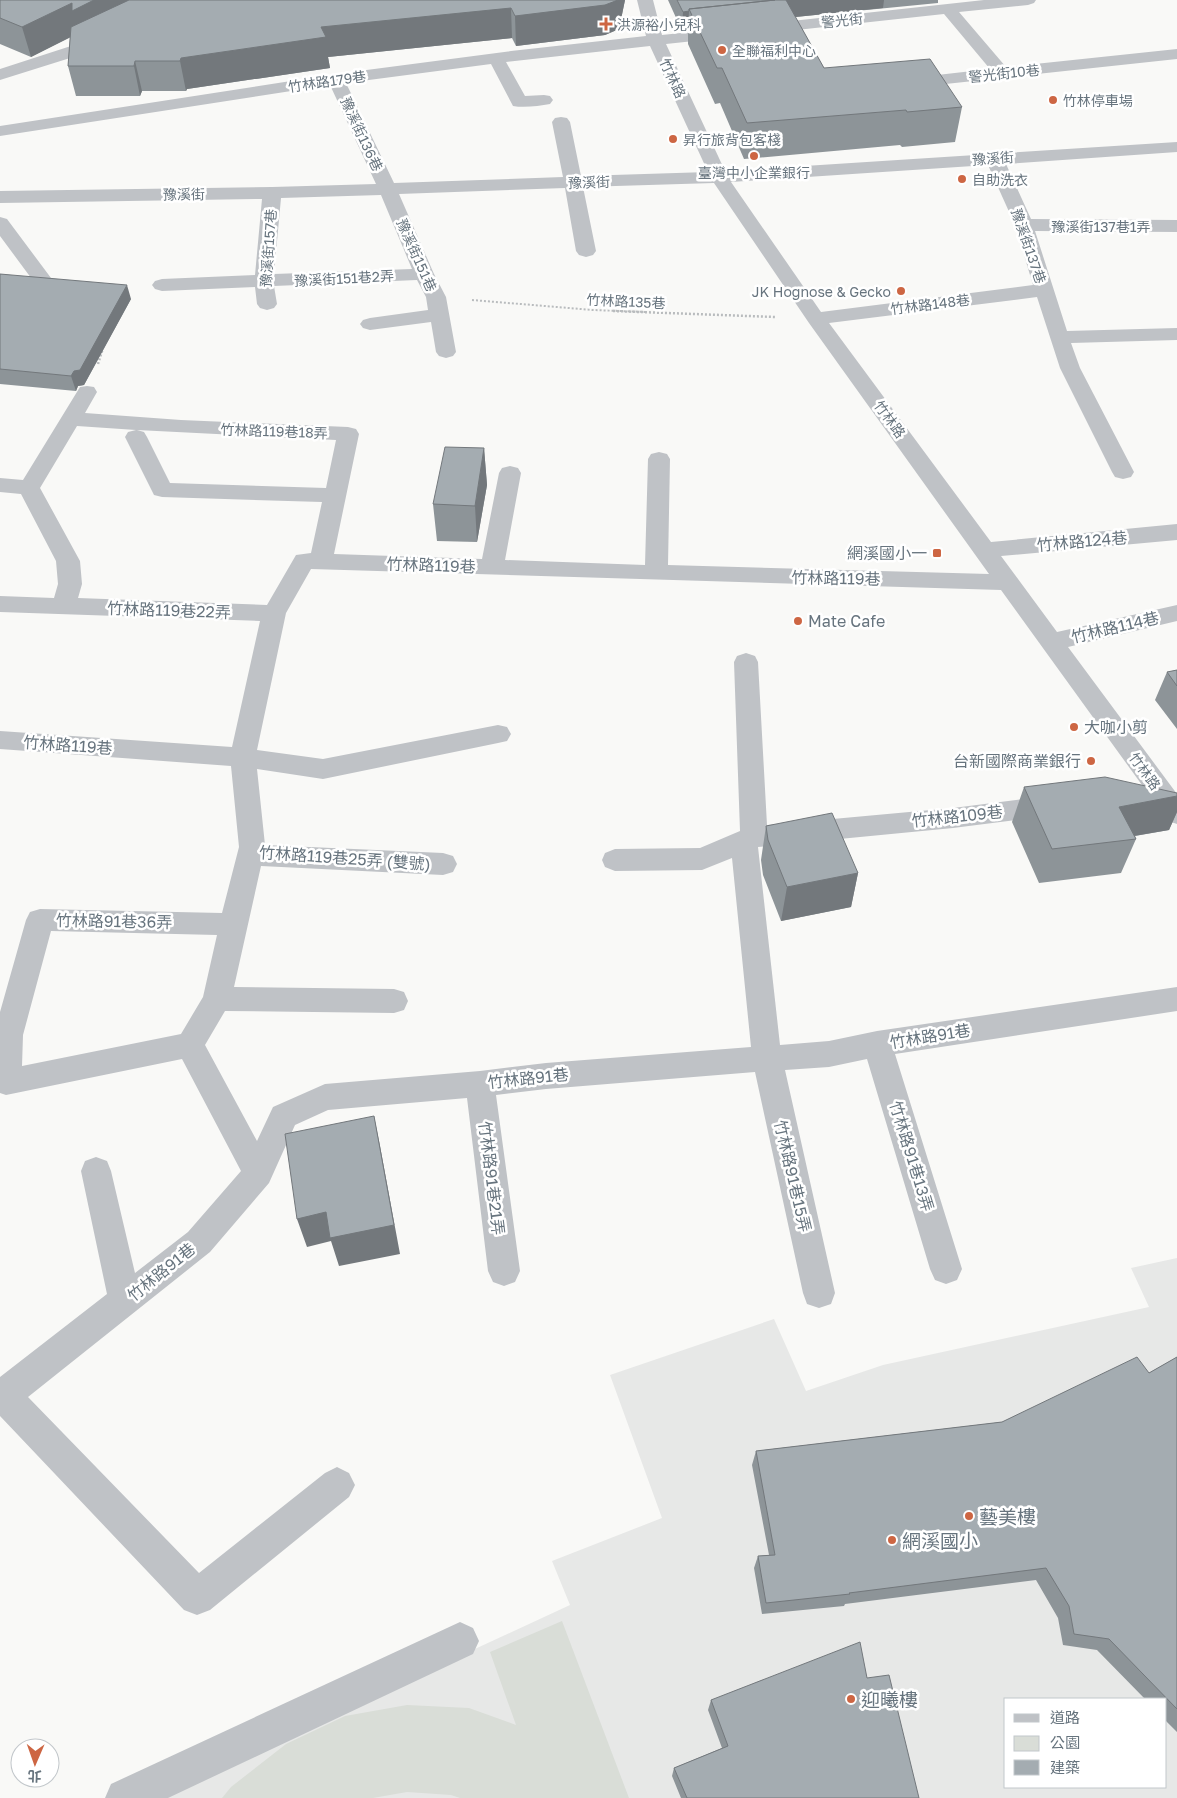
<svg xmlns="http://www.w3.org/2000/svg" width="1177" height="1798" viewBox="0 0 1177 1798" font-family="'Golos Text','Noto Sans TC',sans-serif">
<rect width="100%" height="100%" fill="#f9f9f7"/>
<path fill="#e7e8e7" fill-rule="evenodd" d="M1177,1258V1798H152L570,1605L552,1561L662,1518L610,1375L774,1319L806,1391L883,1365L1149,1307L1131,1268ZM1006,1699H1166V1787H1006Z"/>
<path fill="#d9ddd7" d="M562,1621L629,1798H460L451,1795L407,1792L373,1798H222L231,1787L286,1744L345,1716L407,1705L469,1708L516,1725L490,1652Z"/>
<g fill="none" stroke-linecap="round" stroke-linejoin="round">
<path stroke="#b9bcbe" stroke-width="2" stroke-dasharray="2 2" stroke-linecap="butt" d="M472,300L593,310L646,312"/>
<path stroke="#b9bcbe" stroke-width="2.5" stroke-dasharray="2 2" stroke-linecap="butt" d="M613,311L775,317
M98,364L103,348"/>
<path fill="#bfc2c6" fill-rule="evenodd" d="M637,0H653L662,35L984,0H1036L1034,3L1028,5L959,12L1006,67L1177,49V59L908,88L902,87L899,83L902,79L990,69L944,14L666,44L725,171L1177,142V152L1006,164L1031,219L1177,220V232L1035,231L1067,331L1177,328V340L1071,343L1080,368L1134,472L1131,477L1123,479L1115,477L1112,472L1060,368L1037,297L829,323L991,542L1177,524V540L1001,556L1057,632L1177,605V621L1068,647L1177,794V824L1168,821L1001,590L311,569L286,613L257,750L323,759L498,725L507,727L511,734L507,741L498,743L323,779L257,769L265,845L443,853L453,856L457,864L453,872L443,875L261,866L234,987L394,989L404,992L408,1001L404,1010L394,1013L225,1011L205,1045L257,1141L273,1107L325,1084L480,1071L546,1063L751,1047L732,858L702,870L615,871L605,867L602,860L605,853L615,849L700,848L740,831L734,662L737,656L746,653L755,656L758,662L767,825L953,808L1054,795L1063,798L1067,805L1063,812L1054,815L953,828L758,847L780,1045L829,1041L877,1031L1177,987V1011L895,1054L962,1269L957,1280L946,1284L935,1280L930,1269L867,1059L829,1067L785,1070L835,1293L831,1304L819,1308L807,1304L803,1293L755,1072L546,1089L496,1095L520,1271L515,1282L504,1286L493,1282L488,1271L467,1098L328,1110L295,1125L269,1183L210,1252L28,1397L199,1573L325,1473L337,1467L349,1473L355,1485L349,1497L210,1610L197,1615L184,1610L0,1416V1377L107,1294L81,1171L85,1161L96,1157L107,1161L111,1171L135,1273L188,1232L241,1171L182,1059L6,1095L0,1093V1012L26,920L30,912L40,909L222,913L239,847L231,766L0,749V731L232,747L260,621L0,612V596L54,598L58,584L56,561L21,494L0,492V478L23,480L80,387L87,386L94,387L97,392L85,413L181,420L348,427L356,429L359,434L334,554L482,559L499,473L502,468L510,466L518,468L521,473L505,560L645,565L648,459L651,454L659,452L667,454L670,459L668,565L989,574L809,323L714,183L583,187L596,251L593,255L586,257L579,255L576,251L565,188L399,194L434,274L446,297L456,352L453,356L446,358L439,356L436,352L431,322L370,330L363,328L360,324L363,320L370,318L428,310L426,297L417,280L274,286L277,304L274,308L267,310L260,308L257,304L255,287L162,291L155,289L152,285L155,281L162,279L255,275L262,199L0,203V191L272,187L376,184L330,85L0,136V126L336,74L511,51L646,36ZM650,46L708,172L581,176L570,122L567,118L561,117L555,118L552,122L563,177L394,183L346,83L491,64L513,106C524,108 539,106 550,104L553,100L550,96L544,95L525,96L506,62ZM988,165L1015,225L1033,285L821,312L731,182ZM381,195L412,269L274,274L281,198ZM77,426L136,430L128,432L125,437L154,495L162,497L322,502L311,553L296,555L267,605L78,598L82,584L80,561L40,488ZM137,430L336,440L326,488L170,483L147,437L144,432ZM51,931L217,935L203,997L181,1034L22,1066L23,1035Z
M103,33L109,35L111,38L109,41L86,53L0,80V69L74,45Z
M0,217L7,219L51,278L54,282L51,286L44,288L37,286L0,236Z
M460,1622L473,1628L479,1641L473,1654L168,1798H105L111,1784Z"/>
</g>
<path fill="#8d9498" d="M0,0H625L619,29L605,35L516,46L512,38L328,57L330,68L187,89L186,91H142L140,96H76L68,66L70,37L31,57L0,44Z
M668,0H938V3L795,17L824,68L962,107L955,142L902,147L900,145L744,159L720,103L715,104L688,44V30L682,31Z
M0,274L131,299L84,385L78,386L76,391L0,384Z
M484,448L487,485L477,542L437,541L433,504Z
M1177,670V729L1155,700L1167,672Z
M1024,787L1177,793V812L1169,830L1135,836L1136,839L1121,873L1039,883L1012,822Z
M766,826L858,873L851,907L781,921L763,875L761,860Z
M1177,1357V1732L1166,1721V1699H1145L1097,1650L1063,1645L1058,1618L1036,1580L845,1604L844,1606L762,1614L754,1568L758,1556L769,1555L752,1465L756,1451L1002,1422L1149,1373Z
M867,1678L919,1798H681L672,1776L674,1768L722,1748L708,1710L711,1700Z"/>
<path fill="#73787c" d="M94,0H253L77,34L31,57L22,27L72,3Z
M618,0H625L619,29L605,35L516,46L515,16Z
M776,0H884L883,8L776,19Z
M511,8L512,38L328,57L330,68L187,89L186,91L180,61L181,58L321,27Z
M689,11L688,30L682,31L683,12Z
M135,61L142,91L140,96L134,66Z
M127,285L131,299L84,385L78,386L76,391L71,376Z
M484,448L487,485L477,542L475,506Z
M1177,796V812L1169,830L1104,841L1119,807Z
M858,873L851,907L781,921L787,887Z
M374,1116L380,1146L400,1254L339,1266L331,1241L307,1247L297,1219Z"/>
<path fill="#a4acb1" stroke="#73787c" d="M0,0H94L72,11V3L22,27L0,18Z
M129,0H618L605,5L515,16L511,8L321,27L326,37L181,58L180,61H135L134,66H68L71,27Z
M677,0H775L689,9V11L683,12Z
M775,0H786L824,68L930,59L962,107L907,112L906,110L747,123L722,68H717L689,9Z
M0,274L127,285L80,370L74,371L71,376L0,369Z
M445,447L484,448L475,506L433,504Z
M1177,670V686L1167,672Z
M1105,777L1177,793V796L1119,807L1136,839L1052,849L1024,787Z
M832,813L858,873L787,887L768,840L766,826Z
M374,1116L394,1225L330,1238L326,1212L297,1219L285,1134Z
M1137,1357L1149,1373L1177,1357V1709L1109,1639L1074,1634L1069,1606L1046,1568L849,1593L850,1594L766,1603L758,1556L775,1555L756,1451L1002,1422Z
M860,1642L867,1678L889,1675L919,1798H687L674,1768L728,1746L711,1700Z"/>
<g fill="#cd6643" stroke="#fff" stroke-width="2">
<path d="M603.5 16.5h5v5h5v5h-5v5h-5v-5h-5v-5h5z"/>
<circle cx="722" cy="50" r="5"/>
<circle cx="1053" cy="100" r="5"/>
<circle cx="673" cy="139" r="5"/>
<circle cx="754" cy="156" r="5"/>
<circle cx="962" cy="179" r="5"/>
<circle cx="901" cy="291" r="5"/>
<rect x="932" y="548" width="10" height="10" rx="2.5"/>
<circle cx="798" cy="621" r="5"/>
<circle cx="1074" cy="727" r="5"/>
<circle cx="1091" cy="761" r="5"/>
<circle cx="969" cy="1516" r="5"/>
<circle cx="892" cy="1540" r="5"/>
<circle cx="851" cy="1699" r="5"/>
</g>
<g text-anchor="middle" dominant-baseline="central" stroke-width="5" stroke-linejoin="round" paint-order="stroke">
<g font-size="14" fill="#67747e" stroke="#fff">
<text transform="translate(842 20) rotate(-6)">警光街</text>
<text transform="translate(1004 73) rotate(-6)">警光街10巷</text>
<text transform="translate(673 78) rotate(65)">竹林路</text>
<text transform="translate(327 81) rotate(-8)">竹林路179巷</text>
<text transform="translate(362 134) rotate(65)">豫溪街136巷</text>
<text transform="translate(993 158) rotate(-4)">豫溪街</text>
<text transform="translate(589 182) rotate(-2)">豫溪街</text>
<text transform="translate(184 194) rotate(-1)">豫溪街</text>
<text x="1101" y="226">豫溪街137巷1弄</text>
<text transform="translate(1029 246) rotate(71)">豫溪街137巷</text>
<text transform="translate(268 248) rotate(-86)">豫溪街157巷</text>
<text transform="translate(417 255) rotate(66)">豫溪街151巷</text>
<text transform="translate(344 278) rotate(-3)">豫溪街151巷2弄</text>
<text transform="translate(626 301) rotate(3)">竹林路135巷</text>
<text transform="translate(930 304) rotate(-7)">竹林路148巷</text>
<text transform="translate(890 419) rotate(54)">竹林路</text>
<text transform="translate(274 431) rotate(2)">竹林路119巷18弄</text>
<text transform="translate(1145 771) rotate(54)">竹林路</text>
</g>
<g font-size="14" fill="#67747e" stroke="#fff" text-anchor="start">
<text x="617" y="24">洪源裕小兒科</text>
<text x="732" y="50">全聯福利中心</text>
<text x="1063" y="100">竹林停車場</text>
<text x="683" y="139">昇行旅背包客棧</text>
<text x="754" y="172" text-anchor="middle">臺灣中小企業銀行</text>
<text x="972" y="179">自助洗衣</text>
<text x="891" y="291" text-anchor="end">JK Hognose &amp; Gecko</text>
</g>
<g font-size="16" fill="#67747e" stroke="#fff">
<text transform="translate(1082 541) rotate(-5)">竹林路124巷</text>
<text transform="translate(431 565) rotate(2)">竹林路119巷</text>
<text transform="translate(836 578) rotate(1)">竹林路119巷</text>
<text transform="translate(169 610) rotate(2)">竹林路119巷22弄</text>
<text transform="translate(1115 627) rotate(-13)">竹林路114巷</text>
<text transform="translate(68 745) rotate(4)">竹林路119巷</text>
<text transform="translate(957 816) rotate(-6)">竹林路109巷</text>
<text transform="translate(345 858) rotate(4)">竹林路119巷25弄 (雙號)</text>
<text transform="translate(114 921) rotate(1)">竹林路91巷36弄</text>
<text transform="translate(930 1036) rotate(-9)">竹林路91巷</text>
<text transform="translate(528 1078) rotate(-6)">竹林路91巷</text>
<text transform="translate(912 1156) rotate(73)">竹林路91巷13弄</text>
<text transform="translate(793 1176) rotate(77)">竹林路91巷15弄</text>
<text transform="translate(492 1178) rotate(83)">竹林路91巷21弄</text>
<text transform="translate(161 1272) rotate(-39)">竹林路91巷</text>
</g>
<g font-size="16" fill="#67747e" stroke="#fff" text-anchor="end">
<text x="927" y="553">網溪國小一</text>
<text x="808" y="621" text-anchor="start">Mate Cafe</text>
<text x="1084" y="727" text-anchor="start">大咖小剪</text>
<text x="1081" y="761">台新國際商業銀行</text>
</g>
<g font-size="19" fill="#67747e" stroke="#fff" text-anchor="start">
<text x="979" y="1516">藝美樓</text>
<text x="902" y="1540">網溪國小</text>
<text x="861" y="1699">迎曦樓</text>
</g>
</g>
<rect x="1004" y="1698" width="162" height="90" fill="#ffffff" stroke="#c2c7cb"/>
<rect x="1014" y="1714" width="25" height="8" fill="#bfc2c6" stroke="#c2c7cb"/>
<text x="1050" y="1723" font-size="15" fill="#67747e">道路</text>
<rect x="1014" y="1736" width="25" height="15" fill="#d9ddd7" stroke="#c2c7cb"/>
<text x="1050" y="1748" font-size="15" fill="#67747e">公園</text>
<rect x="1014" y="1760" width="25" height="15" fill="#a4acb1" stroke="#c2c7cb"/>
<text x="1050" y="1773" font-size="15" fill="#67747e">建築</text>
<g transform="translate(35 1763) rotate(182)"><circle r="24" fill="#ffffff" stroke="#c2c7cb"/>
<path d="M0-4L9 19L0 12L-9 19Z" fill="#cd6643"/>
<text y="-8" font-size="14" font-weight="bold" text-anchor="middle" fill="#67747e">北</text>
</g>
</svg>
